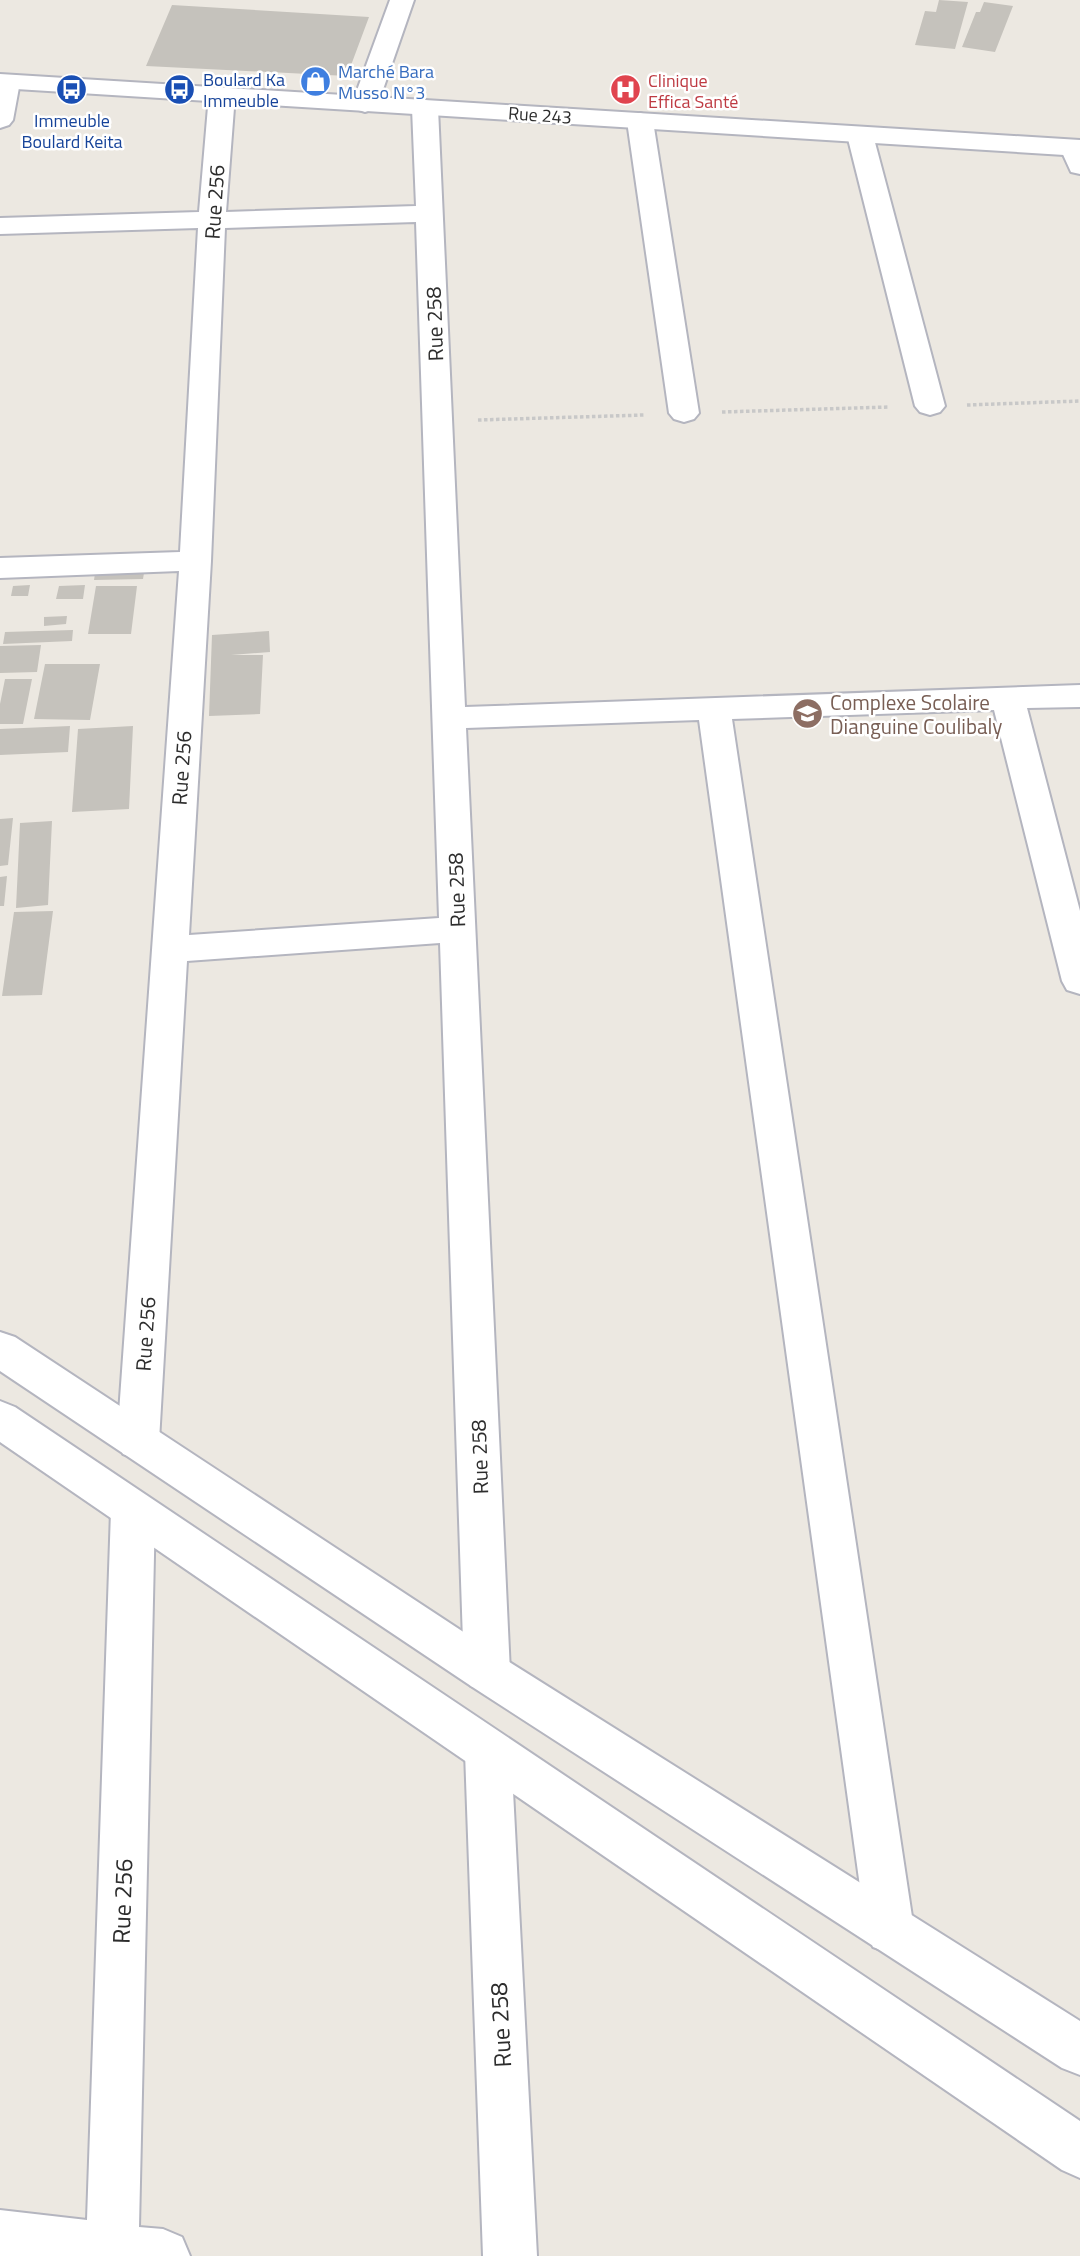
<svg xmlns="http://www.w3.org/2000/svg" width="1080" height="2256" viewBox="0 0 1080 2256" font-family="'Titillium Web',sans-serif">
<rect width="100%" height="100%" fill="#ece8e1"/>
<path fill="#c5c2bc" d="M939,0L968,2L955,49L915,45L925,11L936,12Z
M984,2L1013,6L995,52L962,47L976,12H980Z
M172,5L369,17L347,76L146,66Z
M96,567H145L143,579L94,580Z
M30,585L28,596H11L13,586Z
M85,585L83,599H56L59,586Z
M96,586H137L131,634H88Z
M67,616L66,624L44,626V617Z
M73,630L72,641L3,644L5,632Z
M269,631L270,652L231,655H263L260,714L209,716L212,635Z
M41,645L37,672L0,673V646Z
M45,664H100L90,720L34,719Z
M5,679H32L23,724H0V704Z
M70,726L68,752L0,755V729Z
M133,726L129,809L72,812L78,729Z
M13,818L8,865L0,866V819Z
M52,821L48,905L16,908L20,823Z
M7,876L4,906H0V877Z
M53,911L42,995L2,996L14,912Z"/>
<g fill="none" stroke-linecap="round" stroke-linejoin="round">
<defs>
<path id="street" d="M390,0H414L378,104L374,109L365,112L356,109L352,104Z
M8,75L17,77L20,82L13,120L9,125L0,128V76Z
M222,87L231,90L235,95L226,212L416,206L412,108L416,103L425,100L434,103L438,108L465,707L1080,685V707L1027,708L1080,911V994L1067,990L1062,981L994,710L732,719L914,1930L907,1947L890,1953L873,1947L866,1930L699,720L466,728L510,1672L503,1686L487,1692L471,1686L464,1672L440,943L187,961L159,1441L153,1454L138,1459L123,1454L117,1441L179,571L0,578V558L180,552L198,228L0,234V218L199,212L209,95L213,90ZM416,222L439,918L189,935L211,561L225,228Z
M640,113L649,116L653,121L699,413L694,419L684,422L674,419L669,413L627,121L631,116Z
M860,127L869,130L873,135L945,406L940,412L930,415L920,412L915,406L847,135L851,130Z
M1073,140L1080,142V174L1071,172L1060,148L1064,143Z
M133,1492L148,1498L155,1511L139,2227L163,2229L182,2237L190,2256H0V2210L87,2220L111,1511L118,1498Z
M488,1731L504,1737L511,1752L537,2256H483L465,1752L472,1737Z"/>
<path id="secondary" d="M0,74L1080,140V156L0,88Z
M0,1332L15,1337L503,1658L1080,2021V2075L1062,2068L471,1686L0,1371Z
M0,1401L15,1407L1080,2121V2178L1062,2170L0,1442Z"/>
</defs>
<use href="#street" stroke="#b4b5bf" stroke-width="4"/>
<use href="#secondary" stroke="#b4b5bf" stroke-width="4"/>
<path stroke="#c8c8c8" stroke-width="3.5" stroke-dasharray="3.5 2.5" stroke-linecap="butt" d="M967,405L1080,401
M722,412L889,407
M478,420L644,415"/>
<use href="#street" fill="#fff" fill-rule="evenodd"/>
<use href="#secondary" fill="#fff" fill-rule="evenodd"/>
</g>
<defs>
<symbol id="shop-disc" viewBox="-11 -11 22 22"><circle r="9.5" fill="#3f7fe0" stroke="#fff"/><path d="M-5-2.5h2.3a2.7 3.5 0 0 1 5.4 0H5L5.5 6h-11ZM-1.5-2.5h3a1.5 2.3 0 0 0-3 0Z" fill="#fff"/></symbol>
<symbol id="bus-disc" viewBox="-11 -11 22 22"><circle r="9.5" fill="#1a4fb4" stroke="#fff"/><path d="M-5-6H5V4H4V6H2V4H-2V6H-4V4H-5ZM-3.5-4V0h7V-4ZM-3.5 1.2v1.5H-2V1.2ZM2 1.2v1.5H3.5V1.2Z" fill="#fff"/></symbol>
<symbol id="hospital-disc" viewBox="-11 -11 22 22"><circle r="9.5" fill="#e0444e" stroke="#fff"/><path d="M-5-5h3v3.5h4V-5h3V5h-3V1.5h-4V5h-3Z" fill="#fff"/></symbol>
<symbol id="school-disc" viewBox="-11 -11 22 22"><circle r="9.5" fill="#8d6e63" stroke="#fff"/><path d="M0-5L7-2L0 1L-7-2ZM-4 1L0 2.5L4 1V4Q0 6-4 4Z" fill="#fff"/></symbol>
</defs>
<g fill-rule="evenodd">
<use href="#shop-disc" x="298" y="64" width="35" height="35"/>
<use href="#bus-disc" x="54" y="72" width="35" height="35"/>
<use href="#bus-disc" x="162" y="72" width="35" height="35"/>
<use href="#hospital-disc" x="608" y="72" width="35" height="35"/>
<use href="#school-disc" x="790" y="696" width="35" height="35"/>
</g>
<g text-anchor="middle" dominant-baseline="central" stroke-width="5" stroke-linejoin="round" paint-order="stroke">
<g font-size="18" fill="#366cbe" stroke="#fff" text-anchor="start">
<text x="338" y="71">Marché Bara<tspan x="338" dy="21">Musso N°3</tspan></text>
</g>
<g font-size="18" fill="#164399" stroke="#fff" text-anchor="start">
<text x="203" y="79">Boulard Ka<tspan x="203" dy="21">Immeuble</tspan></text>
<text x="72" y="120" text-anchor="middle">Immeuble<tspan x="72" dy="21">Boulard Keita</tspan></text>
</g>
<g font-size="18" fill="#be3a42" stroke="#fff" text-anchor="start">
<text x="648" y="80">Clinique<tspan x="648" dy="21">Effica Santé</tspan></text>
</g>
<g font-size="18" fill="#2d2d2d" stroke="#fff">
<text transform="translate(540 115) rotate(4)">Rue 243</text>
</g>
<g font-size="21" fill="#2d2d2d" stroke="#fff">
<text transform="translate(214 202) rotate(-86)">Rue 256</text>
<text transform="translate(434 324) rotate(-92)">Rue 258</text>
<text transform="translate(181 768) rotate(-86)">Rue 256</text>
<text transform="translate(456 890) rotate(-92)">Rue 258</text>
<text transform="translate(145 1334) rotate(-86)">Rue 256</text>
<text transform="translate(479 1457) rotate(-92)">Rue 258</text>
</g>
<g font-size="21" fill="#785e54" stroke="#fff" text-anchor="start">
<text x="830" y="702">Complexe Scolaire<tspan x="830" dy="24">Dianguine Coulibaly</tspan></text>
</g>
<g font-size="24" fill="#2d2d2d" stroke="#fff">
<text transform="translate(122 1901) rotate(-88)">Rue 256</text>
<text transform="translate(500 2025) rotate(-93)">Rue 258</text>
</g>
</g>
</svg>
